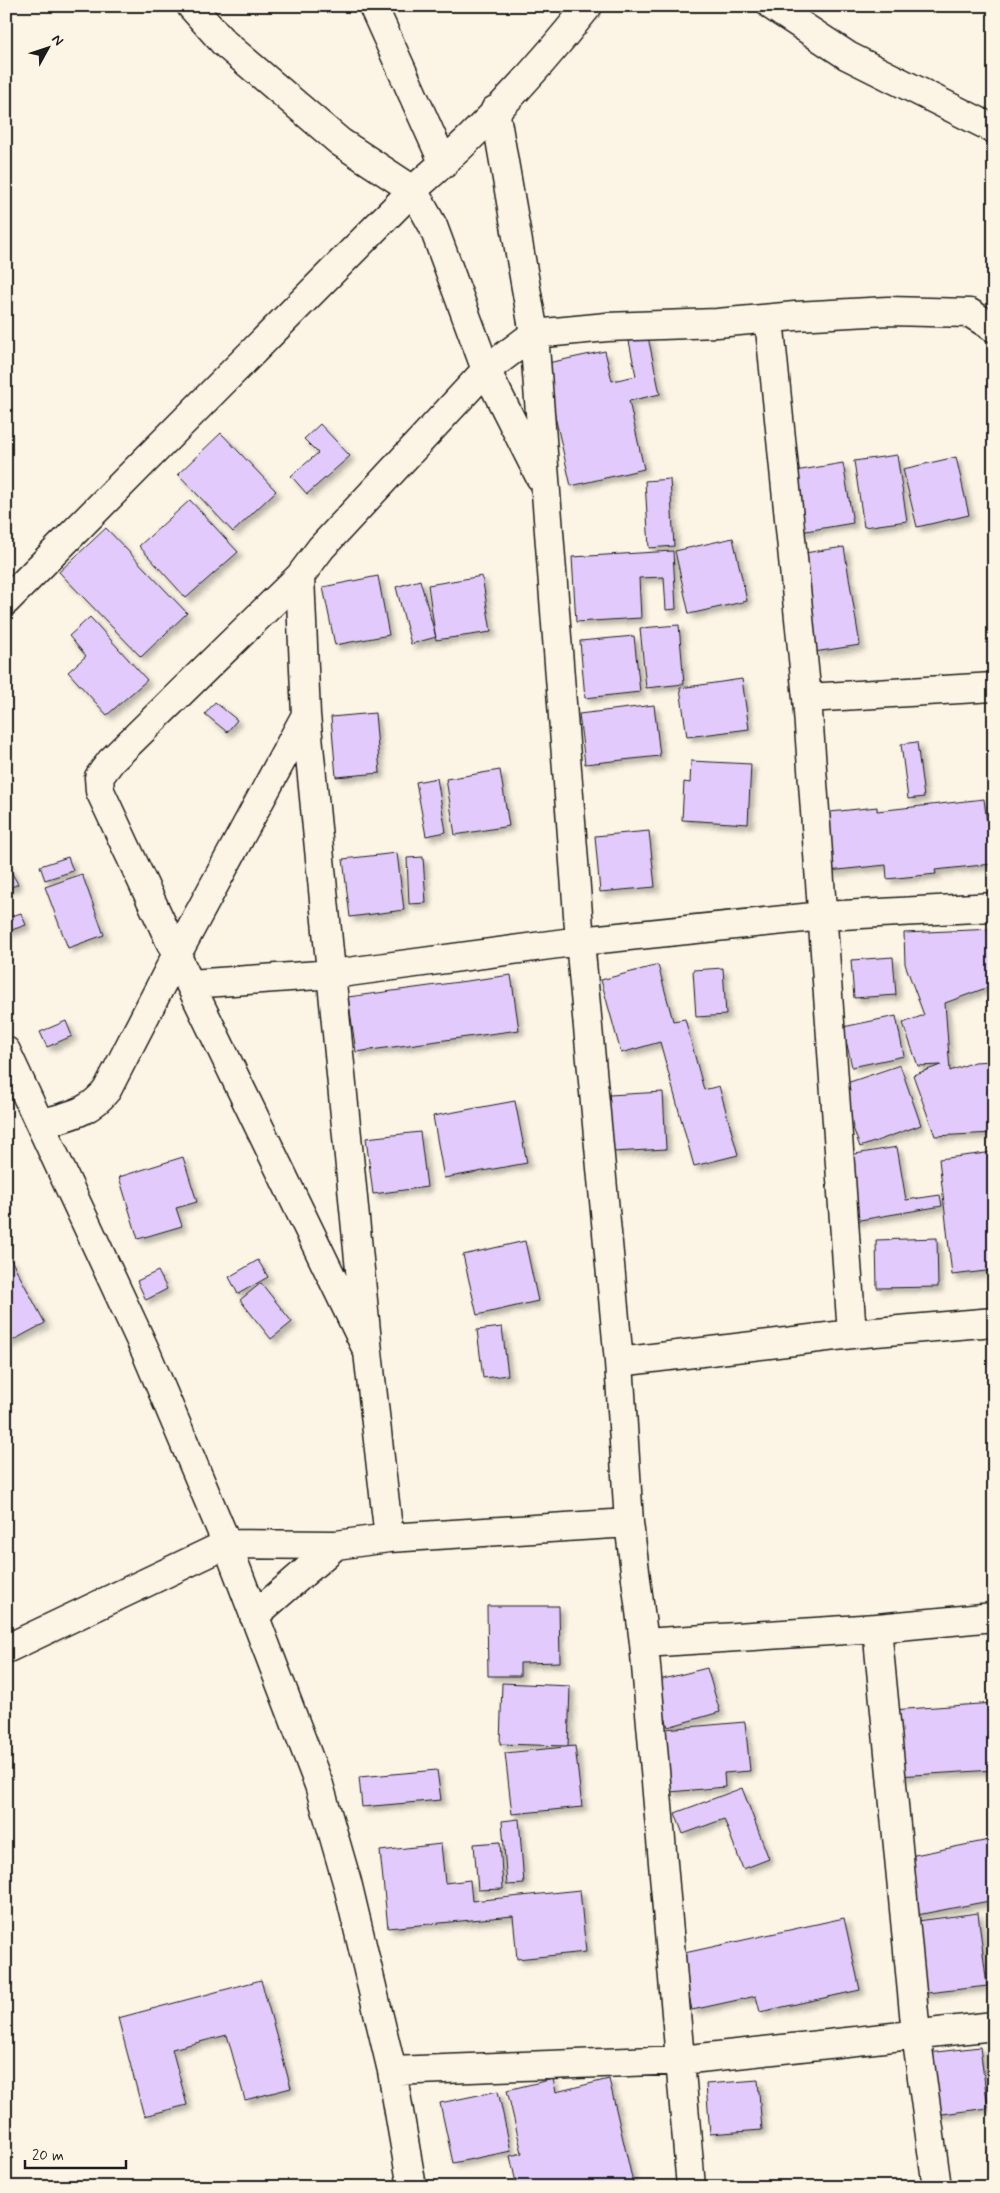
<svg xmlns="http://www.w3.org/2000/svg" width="1000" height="2193" viewBox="0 0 1000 2193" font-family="Mynerve,sans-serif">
<defs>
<filter id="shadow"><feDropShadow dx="4.5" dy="4.5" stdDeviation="2.5" flood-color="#0004"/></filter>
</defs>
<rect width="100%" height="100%" fill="#fcf5e5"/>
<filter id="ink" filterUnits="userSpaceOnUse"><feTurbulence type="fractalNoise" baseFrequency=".02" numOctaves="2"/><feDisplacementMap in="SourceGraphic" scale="10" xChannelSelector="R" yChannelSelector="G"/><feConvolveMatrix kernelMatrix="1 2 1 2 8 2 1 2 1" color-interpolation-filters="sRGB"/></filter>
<g filter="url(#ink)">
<path fill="#e2cbfc" stroke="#1c1c1c" filter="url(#shadow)" d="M648,337L660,394L629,401L644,469L571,486L543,364L605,351L612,381L636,376L629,341Z
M320,424L350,456L307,494L291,476L318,453L304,439Z
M221,433L276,491L233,532L178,474Z
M897,455L907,521L864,527L854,461Z
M956,457L969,515L917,527L903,469Z
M843,463L853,523L800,532L789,472Z
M670,479L674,546L649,548L645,481Z
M190,500L238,552L186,598L139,546Z
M106,528L187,613L141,657L59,572Z
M733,538L747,601L689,614L675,551Z
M844,547L860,645L814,652L798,554Z
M673,551L676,609L666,610L664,577L639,578L641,618L576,622L572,557Z
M378,576L389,635L335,645L323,587Z
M482,576L491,632L436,640L428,585Z
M420,580L436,637L411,644L396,587Z
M90,617L147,680L107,715L68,672L86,656L69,636Z
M679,625L684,684L646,688L640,628Z
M634,636L640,692L585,698L580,641Z
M742,679L749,729L687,737L680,688Z
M215,702L237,720L227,732L205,714Z
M654,705L660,756L585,764L579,714Z
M375,713L380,773L336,777L331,717Z
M917,742L924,797L908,799L901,744Z
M691,761L751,764L748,824L682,820L684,782L690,783Z
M500,770L509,826L455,835L446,779Z
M437,778L446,832L426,836L416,782Z
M984,799L992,864L935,870L936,874L887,879L886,865L828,871L821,813L877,807V811Z
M649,831L655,887L600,892L595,836Z
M397,853L404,910L350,917L343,859Z
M68,857L73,871L45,880L40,866Z
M423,857L426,903L409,904L407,858Z
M6,863L18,884L6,890Z
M82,874L104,935L68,948L45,887Z
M21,913L26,925L6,932V918Z
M994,929V985L945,1003L950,1071L974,1062L994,1061V1133L935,1136L913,1075L941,1065L918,1066L903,1023L924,1015L905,964L904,933Z
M893,957L896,995L854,998L851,960Z
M658,965L673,1021L685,1019L704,1090L719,1086L738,1155L694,1166L660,1042L621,1053L601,980Z
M723,968L726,1015L696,1017L693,970Z
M511,975L519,1030L356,1052L348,997Z
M896,1016L904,1056L852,1067L843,1027Z
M66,1021L72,1036L47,1047L40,1032Z
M900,1065L921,1125L860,1147L838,1086Z
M663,1092L666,1149L613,1152L609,1095Z
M515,1101L527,1163L444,1178L433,1116Z
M420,1132L427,1187L373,1194L366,1138Z
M897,1147L906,1200L940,1195L942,1206L848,1222L837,1157Z
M994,1152V1270L952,1275L939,1159Z
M183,1157L197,1202L176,1208L182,1226L138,1239L119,1177Z
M937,1238L938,1287L877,1288L876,1240Z
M525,1241L538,1301L477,1315L463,1255Z
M10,1258L45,1323L6,1344V1261Z
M258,1260L268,1277L238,1294L229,1277Z
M158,1271L167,1289L146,1300L137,1281Z
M261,1283L292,1322L271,1339L240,1300Z
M502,1327L508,1375L483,1378L477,1330Z
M487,1606H559L560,1662L520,1663V1676H488Z
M707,1668L720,1712L668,1727L655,1681Z
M502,1683L570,1686L568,1746L500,1744Z
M994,1703V1770L897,1776L892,1710Z
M745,1722L750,1771L724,1773L725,1787L670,1792L665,1729Z
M575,1746L582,1807L512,1814L505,1753Z
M437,1770L441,1800L362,1807L359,1777Z
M994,1784V1816L987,1785Z
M742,1788L769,1859L743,1869L724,1819L683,1834L675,1813Z
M519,1819L524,1884L507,1885L502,1821Z
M994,1839V1900L912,1916L900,1858Z
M500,1842L503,1889L478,1890L474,1844Z
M441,1844L445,1883L470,1880L472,1901L580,1890L586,1952L517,1959L513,1916L388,1928L380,1851Z
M978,1913L987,1986L919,1994L910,1922Z
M844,1918L860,1990L760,2012L756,1996L692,2010L680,1954Z
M261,1980L291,2088L245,2100L227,2035L172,2049L187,2105L144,2116L118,2018Z
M980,2047L988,2108L935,2115L928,2053Z
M553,2079L556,2092L609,2079L634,2187H517L510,2156L522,2153L507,2090Z
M758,2080L762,2130L710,2134L706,2084Z
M498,2091L511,2151L453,2163L440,2103Z"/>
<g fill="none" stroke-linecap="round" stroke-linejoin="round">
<defs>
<path id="minor" d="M191,6L223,42L340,142L413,190L433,226L486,370L540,477
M373,6L444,164
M772,6L848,56L994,129
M495,110L534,334L580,941L619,1362L629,1523L644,1643L691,2187
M769,319L807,698L852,1334
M300,576L306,715L368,1352L389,1538
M6,601L413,190C477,135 536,72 588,6
M807,698L994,687
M190,984L333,974L580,941L823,916L994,907
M6,1051L145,1350L227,1544L319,1785L347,1882L392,2071L412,2187
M41,1124C69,1115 88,1114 107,1090L177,954L306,715
M368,1352L190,984L100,791L99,777L111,761L300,576L321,548L486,370L534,334L607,327L717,323L795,316L888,311L970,313L994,328
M619,1362L852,1334L994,1322
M254,1616L336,1545
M877,1628L916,2034L937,2187
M644,1643L877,1628L994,1617
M6,1649L227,1544L336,1545L389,1538L629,1523
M392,2071L681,2060L994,2026"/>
</defs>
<use href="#minor" stroke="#1c1c1c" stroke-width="31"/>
<use href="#minor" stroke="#fcf5e5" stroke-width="28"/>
</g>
</g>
<rect width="1000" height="2193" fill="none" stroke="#fcf5e5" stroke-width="25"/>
<rect x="12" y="12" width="975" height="2168" fill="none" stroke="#1c1c1c" stroke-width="2" filter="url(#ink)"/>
<g transform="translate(48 48) rotate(50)" stroke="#fcf5e5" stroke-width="4" paint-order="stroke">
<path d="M0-4L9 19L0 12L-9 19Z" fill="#1c1c1c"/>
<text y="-8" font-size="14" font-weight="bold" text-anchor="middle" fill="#1c1c1c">N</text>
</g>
<path d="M25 2160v8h101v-8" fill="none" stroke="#1c1c1c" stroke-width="2.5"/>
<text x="32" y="2160" font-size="15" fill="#1c1c1c" stroke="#fcf5e5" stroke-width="4" paint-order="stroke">20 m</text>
</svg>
